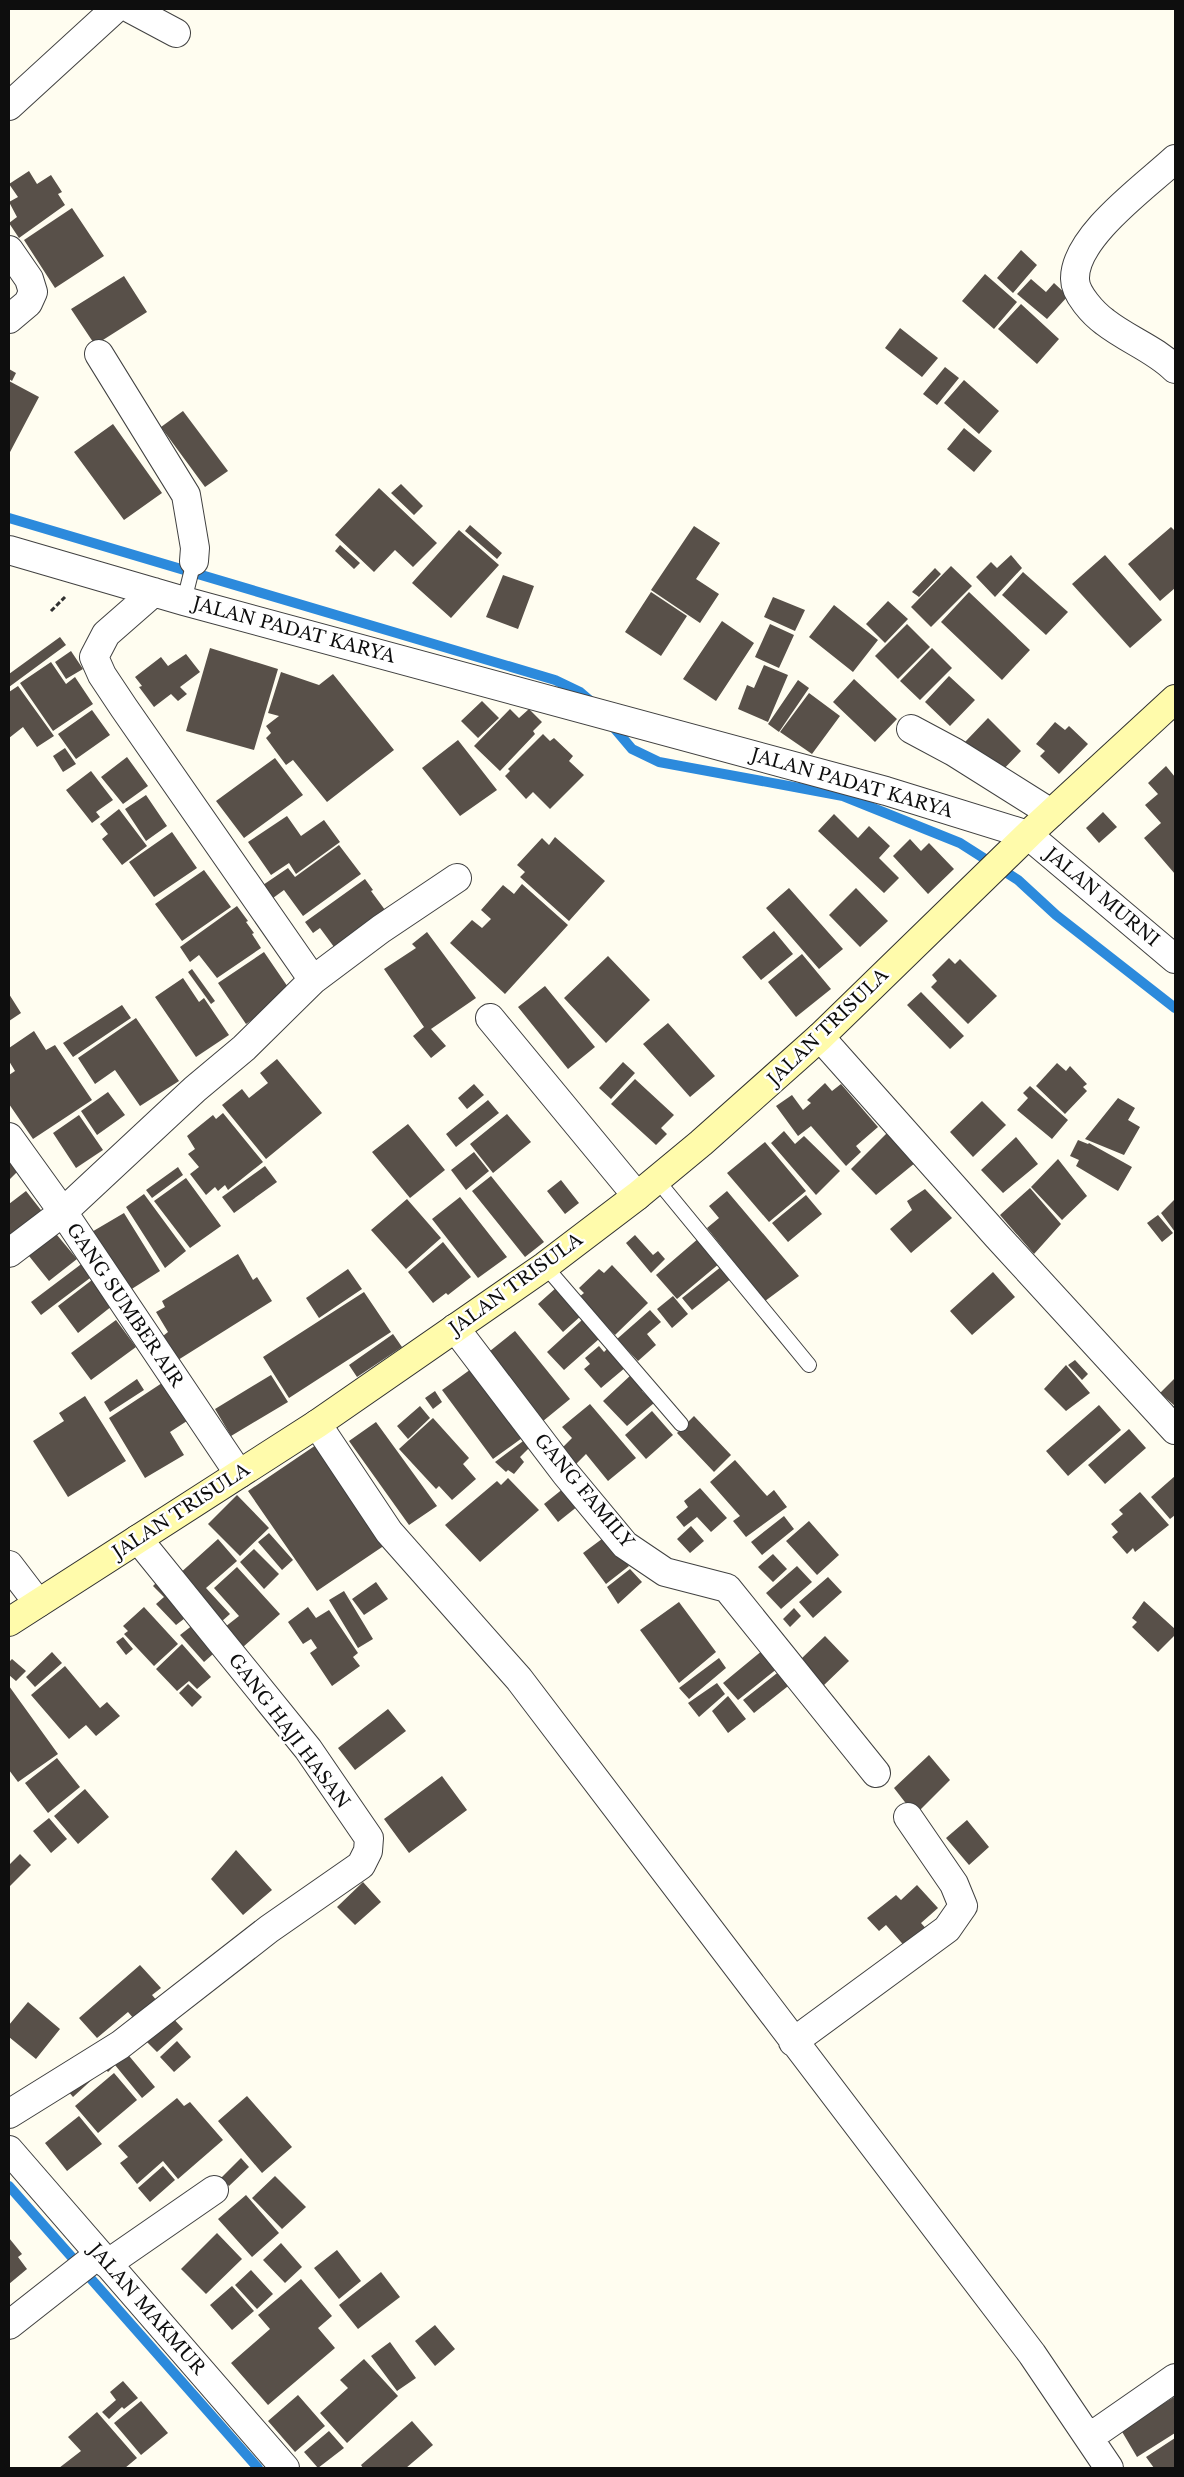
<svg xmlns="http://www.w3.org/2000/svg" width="1184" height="2477" viewBox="0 0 1184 2477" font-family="'Libre Baskerville',serif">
<rect width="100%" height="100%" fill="#fffdf0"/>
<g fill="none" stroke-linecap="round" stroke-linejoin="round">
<path stroke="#2c8adc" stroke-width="10" d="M9,518L555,680L580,692L594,704
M610,723L632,749L659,762L843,796L960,843L1018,880L1056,915L1175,1008
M9,2186C92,2280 175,2374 258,2468"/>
</g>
<path fill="#585049" d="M29,171L37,184L51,175L62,192L58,194L65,205L19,238L9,223L17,217L9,202L18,197L9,184Z
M72,208L104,256L55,288L24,240Z
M1021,250L1037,265L1013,293L997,278Z
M985,274L1017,302L994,329L962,301Z
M124,276L147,312L95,345L71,309Z
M1031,279L1046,292L1054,283L1068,296L1047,319L1017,294Z
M1021,304L1059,339L1037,364L998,329Z
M900,328L938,358L922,377L885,348Z
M945,367L959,378L937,405L923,394Z
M9,369L16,373L12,381L9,379Z
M964,380L999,411L979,434L944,403Z
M9,381L39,397L9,454Z
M183,411L228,471L205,487L161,427Z
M113,424L162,493L124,520L74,452Z
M964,428L992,451L974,472L947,449Z
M401,484L423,506L414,515L391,493Z
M379,488L437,543L413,567L395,550L374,572L335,535Z
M470,525L502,553L497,559L465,531Z
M694,526L720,543L696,579L719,594L700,623L651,590Z
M1171,527L1175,531V588L1160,601L1128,564Z
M459,530L499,565L451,618L412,583Z
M340,545L360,563L354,569L335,551Z
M1011,555L1022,568L995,597L976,577L991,562L997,568Z
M1105,555L1162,620L1130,648L1072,584Z
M951,566L972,586L931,627L911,607Z
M935,568L941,574L919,597L912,592Z
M1023,572L1068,612L1046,635L1002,595Z
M503,575L534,586L518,629L486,617Z
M651,592L687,616L661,656L625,632Z
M969,592L1030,650L1002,680L941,622Z
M773,597L805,610L795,631L764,617Z
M888,601L908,619L885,643L866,624Z
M834,605L878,640L853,672L809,637Z
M722,621L754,643L716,701L683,679Z
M770,624L794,635L779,668L755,657Z
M907,624L930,647L898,679L875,656Z
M60,637L66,645L9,687V674Z
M210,648L278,669L254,750L186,731Z
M932,648L952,668L920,700L900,681Z
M71,651L83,669L66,679L55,662Z
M186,654L200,672L180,687L187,694L178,701L171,694L154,707L139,687L142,686L135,677L161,657L168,666Z
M51,662L66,684L75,677L93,704L53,731L20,683Z
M764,665L788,675L768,722L738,709L747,685L754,688Z
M281,672L319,685L333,674L394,750L327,802L293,760L286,765L266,738L271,733L266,726L279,716L268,713Z
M949,676L975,700L950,726L925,702Z
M854,679L897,719L875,742L833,702Z
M798,680L809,688L779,732L768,724Z
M18,686L54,736L37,747L23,727L9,738V692Z
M809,693L840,716L812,754L780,732Z
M482,701L499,718L478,738L461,721Z
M510,709L519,718L529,709L542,722L533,731L535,734L500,771L474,746Z
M92,710L110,735L76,759L58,734Z
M988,718L1021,751L999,774L965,742Z
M1055,722L1065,730L1069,726L1088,744L1059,774L1040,756L1045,751L1036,744Z
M543,734L550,741L554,738L573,756L569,761L584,775L550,809L533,792L526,799L505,776L510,771L508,769Z
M458,740L497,790L460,816L422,768Z
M65,748L76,764L63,772L53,756Z
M127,757L148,786L123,804L101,777Z
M275,758L303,795L244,838L216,801Z
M1166,766L1175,777V874L1144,838L1161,823L1145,805L1158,794L1148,783Z
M91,771L113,800L96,812L100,817L92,823L66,790Z
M146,795L167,826L146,841L125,809Z
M119,809L147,846L122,865L102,839L108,834L100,824Z
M1103,812L1117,827L1099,843L1086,828Z
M834,814L858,838L869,826L890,846L879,858L899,878L884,893L818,831Z
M287,816L301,836L324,820L340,842L296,874L289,863L271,875L248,842Z
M172,832L197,868L154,897L129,862Z
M555,837L605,881L569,921L520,877L525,872L517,865L542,838L549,845Z
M910,839L921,851L929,843L954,869L928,894L893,856Z
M339,845L361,874L303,916L284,890L273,898L263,885L288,868L295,877Z
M204,870L231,907L182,941L155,904Z
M365,879L373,890L371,891L391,918L340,955L320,928L313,933L305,922Z
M522,884L568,925L505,994L450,943L472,920L482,928L491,919L481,910L503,885L514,894Z
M789,888L843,949L819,969L766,908Z
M856,888L888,921L860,947L829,915Z
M237,906L248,921L246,922L254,933L252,934L261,948L217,978L199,955L190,962L180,947Z
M774,931L793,954L761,980L742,957Z
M427,932L476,998L431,1029L446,1046L431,1058L413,1036L424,1027L384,969L416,948L412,944Z
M264,952L292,993L246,1024L218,983Z
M802,954L831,989L796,1017L768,982Z
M608,956L650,1000L606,1043L564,998Z
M949,958L955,964L960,959L997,996L968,1024L931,987L937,981L932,975Z
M192,969L215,1001L211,1004L188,972Z
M183,978L199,1002L204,998L229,1035L196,1057L155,997Z
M545,986L595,1047L568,1069L518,1007Z
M921,992L964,1036L950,1049L907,1005Z
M9,994L21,1013L9,1021Z
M122,1005L131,1018L73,1057L63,1043Z
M136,1018L179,1081L140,1106L115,1070L95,1084L78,1058Z
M668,1023L715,1076L690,1097L643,1044Z
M34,1031L46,1050L55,1045L92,1100L33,1139L9,1104V1075L15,1071L9,1061V1048Z
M277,1059L322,1113L266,1159L222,1105L242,1089L249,1098L268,1083L260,1073Z
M623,1062L635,1073L611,1099L599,1088Z
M1057,1063L1066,1071L1070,1066L1087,1084L1083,1087L1087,1091L1065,1114L1036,1086Z
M635,1079L674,1115L661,1128L667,1134L656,1145L611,1104Z
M825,1083L832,1091L841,1084L878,1127L856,1146L861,1152L846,1166L811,1126L798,1136L776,1106L792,1095L803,1110L811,1103L807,1100Z
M474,1084L484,1095L467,1109L458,1098Z
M1030,1086L1068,1120L1052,1139L1017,1110L1028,1098L1023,1093Z
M108,1092L125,1115L97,1135L81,1111Z
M1118,1098L1135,1108L1128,1120L1140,1127L1124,1155L1085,1139Z
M488,1100L499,1113L456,1147L446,1134Z
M982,1101L1006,1125L973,1157L950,1132Z
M223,1113L263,1162L228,1190L225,1185L218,1191L215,1187L206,1195L190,1174L199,1167L188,1154L195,1149L187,1136L213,1115L216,1119Z
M507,1114L531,1142L493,1173L470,1144Z
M79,1115L103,1150L76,1168L53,1133Z
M408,1124L445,1170L410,1198L372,1152Z
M894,1126L921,1158L876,1195L851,1169Z
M784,1131L795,1144L804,1136L840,1171L816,1195L771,1143Z
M1016,1137L1038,1164L1003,1193L981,1170Z
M1078,1140L1088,1144L1089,1143L1132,1167L1118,1191L1076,1166L1079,1160L1070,1156Z
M765,1142L806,1191L769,1222L727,1173Z
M474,1152L489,1171L466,1190L451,1170Z
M9,1154L19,1170L9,1180Z
M1058,1159L1087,1196L1062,1220L1031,1187Z
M265,1166L277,1182L234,1213L222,1197Z
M178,1167L183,1175L152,1198L146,1190Z
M491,1176L544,1242L525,1257L472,1191Z
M186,1178L221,1226L190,1248L154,1201Z
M561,1180L579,1203L565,1214L547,1191Z
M1030,1188L1061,1224L1034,1254L1000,1215Z
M925,1189L952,1218L911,1253L890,1229L912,1210L907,1201Z
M26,1191L48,1219L9,1241V1204Z
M727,1191L799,1276L765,1301L707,1228L719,1218L709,1206Z
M144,1194L186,1251L165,1268L126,1207Z
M806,1195L822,1214L788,1242L772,1223Z
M460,1197L507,1257L478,1278L432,1219Z
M407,1199L441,1238L406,1269L371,1230Z
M1175,1199V1232L1161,1213Z
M124,1213L160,1271L127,1292L90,1233Z
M1158,1215L1173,1233L1162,1242L1147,1223Z
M52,1229L77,1259L49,1281L25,1251Z
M635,1235L653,1255L658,1251L665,1259L651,1273L626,1243Z
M699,1238L720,1263L677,1299L656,1275Z
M443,1242L471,1277L448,1295L446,1293L433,1303L408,1272Z
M238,1254L253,1280L257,1277L272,1301L178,1360L163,1336L168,1332L156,1312L165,1307L162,1301Z
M84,1262L94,1275L41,1315L31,1302Z
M612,1265L648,1303L615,1335L579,1297L584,1293L579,1288L599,1269L604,1273Z
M722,1266L732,1278L692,1310L682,1298Z
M348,1269L362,1289L319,1318L306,1298Z
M993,1272L1015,1297L972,1335L950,1311Z
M92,1280L112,1306L78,1333L58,1306Z
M557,1287L582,1315L563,1332L538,1304Z
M364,1292L391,1332L289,1398L263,1357Z
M673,1296L688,1314L672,1328L657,1309Z
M650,1310L661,1322L647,1334L656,1345L638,1361L617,1339Z
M116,1320L136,1347L91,1380L71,1353Z
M582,1320L599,1339L564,1370L547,1352Z
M515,1331L570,1399L537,1426L480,1359Z
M393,1334L402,1347L357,1377L349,1365Z
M599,1346L604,1352L609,1347L626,1367L601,1388L584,1369L590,1364L585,1358Z
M1075,1360L1088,1374L1082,1380L1068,1365Z
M478,1364L529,1433L493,1459L442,1390Z
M1066,1365L1090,1393L1066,1411L1044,1389Z
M632,1374L645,1388L642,1391L654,1403L627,1426L603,1401Z
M271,1375L288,1402L231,1436L215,1409Z
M1175,1378V1406L1160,1393Z
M137,1379L144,1390L110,1412L104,1402Z
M162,1383L187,1421L170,1432L184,1455L145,1478L109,1418Z
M435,1391L442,1402L433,1409L425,1398Z
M85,1396L126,1461L68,1497L33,1441L64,1421L59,1413Z
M590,1404L636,1458L608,1481L586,1454L576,1464L561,1449L572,1438L562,1427Z
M1099,1405L1121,1430L1068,1476L1046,1451Z
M420,1406L430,1418L408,1439L397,1426Z
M652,1411L673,1435L646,1459L625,1435Z
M694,1416L731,1455L714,1472L677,1433Z
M433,1418L469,1458L463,1464L476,1479L452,1500L439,1486L436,1489L399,1449Z
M376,1422L437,1506L409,1525L349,1441Z
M1129,1429L1146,1448L1105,1484L1088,1465Z
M530,1436L535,1442L520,1457L524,1462L514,1474L508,1470L506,1472L495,1462Z
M319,1443L388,1543L317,1591L248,1491Z
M735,1460L767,1496L774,1490L787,1507L746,1537L733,1521L740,1516L710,1482Z
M1175,1476V1515L1170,1519L1151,1497Z
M508,1478L539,1510L480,1562L445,1525L497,1481L501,1485Z
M569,1484L583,1502L558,1522L544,1504Z
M700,1488L727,1518L711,1532L697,1517L684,1527L676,1517L688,1507L684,1501Z
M1140,1492L1169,1525L1135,1552L1133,1548L1127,1554L1112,1537L1118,1532L1111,1524L1123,1514L1119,1510Z
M237,1495L269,1528L240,1556L208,1524Z
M784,1516L794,1529L762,1555L751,1542Z
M809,1521L839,1555L817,1575L786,1541Z
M691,1526L704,1541L690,1553L677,1539Z
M269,1533L293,1560L282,1570L258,1542Z
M606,1536L629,1566L606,1584L583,1553Z
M218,1539L237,1561L206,1588L230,1614L221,1622L178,1575Z
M254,1549L279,1574L264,1589L240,1562Z
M773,1554L787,1569L773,1582L758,1567Z
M797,1566L812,1582L781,1609L766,1593Z
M237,1567L280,1614L243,1647L225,1627L239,1616L214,1588Z
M630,1569L642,1582L618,1604L607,1587Z
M828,1577L842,1592L813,1618L799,1602Z
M161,1578L193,1612L176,1625L156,1604L164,1597L153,1586Z
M376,1582L388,1599L364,1615L352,1599Z
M344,1591L373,1639L358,1648L329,1600Z
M1144,1601L1175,1629V1635L1158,1652L1132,1627L1137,1622L1132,1618Z
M679,1602L716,1652L679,1683L640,1630Z
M144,1607L178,1644L154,1666L124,1634L128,1631L123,1626Z
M308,1607L316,1618L329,1610L358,1653L353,1657L360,1666L332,1686L310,1653L317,1648L311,1639L303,1644L288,1622Z
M794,1608L801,1616L790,1627L783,1619Z
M198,1621L221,1647L204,1662L180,1635Z
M825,1636L849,1661L823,1686L802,1658Z
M123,1637L133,1649L126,1655L116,1642Z
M182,1644L211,1677L197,1689L189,1681L177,1691L156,1669Z
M763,1650L778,1668L738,1700L723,1683Z
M52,1652L62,1663L35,1687L26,1677Z
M719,1658L726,1668L689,1699L679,1688Z
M12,1659L26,1671L16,1681L9,1675V1662Z
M65,1666L100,1708L107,1702L120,1716L96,1736L86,1725L69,1739L31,1695Z
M781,1670L792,1683L754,1713L743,1700Z
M717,1683L725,1694L699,1717L688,1703Z
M188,1684L202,1697L192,1707L179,1693Z
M9,1686L58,1754L18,1782L9,1770Z
M728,1696L746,1719L728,1733L712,1711Z
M388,1709L406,1731L355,1770L338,1748Z
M929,1755L950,1780L915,1815L894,1788Z
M57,1758L80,1787L48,1813L25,1783Z
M442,1776L467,1810L409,1853L384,1819Z
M85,1789L109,1817L78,1844L54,1816Z
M49,1818L67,1839L51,1853L33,1831Z
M967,1820L989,1847L969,1865L946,1838Z
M236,1850L272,1890L243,1915L211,1879Z
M20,1854L31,1865L9,1887V1865Z
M363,1882L381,1902L355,1925L337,1907Z
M917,1885L938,1908L921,1923L929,1932L908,1950L886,1925L879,1931L867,1918L896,1895L901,1900Z
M140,1965L161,1988L152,1995L163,2008L141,2027L128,2012L97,2038L79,2018Z
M28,2002L60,2029L36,2059L9,2037V2025Z
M171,2016L183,2029L157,2052L145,2040Z
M177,2041L191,2057L174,2072L160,2057Z
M120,2045L155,2087L142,2098L115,2065L108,2072L100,2063Z
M114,2073L137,2100L98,2133L75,2106Z
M97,2075L73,2097L68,2091Z
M247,2096L292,2147L262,2173L218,2121Z
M177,2098L184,2106L190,2102L223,2140L178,2179L163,2161L137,2184L120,2163L128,2157L118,2146Z
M79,2116L102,2144L67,2171L45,2143Z
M241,2158L249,2167L229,2186L221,2178Z
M163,2166L175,2180L150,2202L138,2188Z
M275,2176L306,2207L282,2229L252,2198Z
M246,2195L279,2233L252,2257L218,2219Z
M217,2233L242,2259L206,2294L181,2269Z
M9,2238L22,2254L18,2257L27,2269L9,2284Z
M281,2243L302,2267L285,2283L263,2260Z
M337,2250L361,2281L339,2299L314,2268Z
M251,2270L273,2294L257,2309L235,2285Z
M381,2272L400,2297L358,2329L339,2305Z
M301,2279L332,2316L318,2328L335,2348L268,2405L231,2363L270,2329L258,2315Z
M232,2286L254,2311L232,2330L210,2305Z
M435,2325L455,2349L435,2366L415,2341Z
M390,2342L416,2378L397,2391L371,2356Z
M364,2359L398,2396L347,2443L320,2413L348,2388L340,2380Z
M123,2381L138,2398L124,2409L122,2407L109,2419L102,2412L116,2400L110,2392Z
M298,2395L325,2426L295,2452L268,2421Z
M1174,2397L1175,2433L1137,2457L1121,2430Z
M141,2401L168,2433L141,2455L114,2423Z
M97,2412L137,2458L125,2468H59L81,2451L68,2437Z
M412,2421L433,2445L406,2468H363L361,2465Z
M329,2431L344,2448L318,2468L304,2452Z
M1175,2438V2468H1154L1146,2457Z"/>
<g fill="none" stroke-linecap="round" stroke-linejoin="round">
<defs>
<path id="lane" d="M184,601L194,561
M657,1180L809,1365
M545,1266L681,1424"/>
<path id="street" d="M131,9L176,33
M9,106L115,9
M1175,159C1146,186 1074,237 1075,279C1075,294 1094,314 1105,322C1128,340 1155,349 1175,369
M9,250L29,279L33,292L28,303L9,319
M99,354L186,495L195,548L194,561
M9,550L184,601L886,791L1028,835L1175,959
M911,729L954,752L1051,813
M313,980L381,929L457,878
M490,1018L637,1196
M820,1037L997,1236L1175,1430
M9,1137L63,1212L239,1474
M9,1253L63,1212L195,1089L244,1048L313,980L124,708L102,675L94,657L106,634L154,592
M455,1328L566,1474L625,1545L665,1572L727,1588L876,1773
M317,1424L389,1532L519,1679L1032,2354L1109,2468
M9,1565L38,1603
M793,2042L947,1929L963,1906L954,1884L908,1817
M9,2114L120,2045L269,1929L361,1865L368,1851L369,1838L308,1749L138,1539
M9,2150L285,2468
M107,2264L214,2190
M9,2325L98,2255
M1090,2437L1175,2378"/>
<path id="secondary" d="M9,1622L317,1424L545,1266L637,1196L701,1143L820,1037L1035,828L1175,699"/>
</defs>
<use href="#lane" stroke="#414141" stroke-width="16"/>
<use href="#street" stroke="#414141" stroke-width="30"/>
<use href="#secondary" stroke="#303030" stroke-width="30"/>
<path stroke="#303030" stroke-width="3" stroke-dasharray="5 2.5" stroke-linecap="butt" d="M51,611L65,597"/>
<use href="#lane" stroke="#fff" stroke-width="14"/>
<use href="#street" stroke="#fff" stroke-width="28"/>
<use href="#secondary" stroke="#fffbab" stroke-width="28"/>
</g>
<g text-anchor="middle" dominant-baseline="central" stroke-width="5" stroke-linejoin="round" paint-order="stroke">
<g font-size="18" fill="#0e0e0e" stroke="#fff">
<text transform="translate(294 630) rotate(15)">JALAN PADAT KARYA</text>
<text transform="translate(852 783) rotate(16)">JALAN PADAT KARYA</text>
<text transform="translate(1102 897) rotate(40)">JALAN MURNI</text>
<text transform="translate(828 1027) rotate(-44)">JALAN TRISULA</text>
<text transform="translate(516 1284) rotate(-36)">JALAN TRISULA</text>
<text transform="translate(125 1305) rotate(56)">GANG SUMBER AIR</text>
<text transform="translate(584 1491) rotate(50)">GANG FAMILY</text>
<text transform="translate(181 1511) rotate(-33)">JALAN TRISULA</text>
<text transform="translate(289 1731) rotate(53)">GANG HAJI HASAN</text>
<text transform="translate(147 2309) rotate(49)">JALAN MAKMUR</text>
</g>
</g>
<rect width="1184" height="2477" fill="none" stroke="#0e0e0e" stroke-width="20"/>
</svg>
